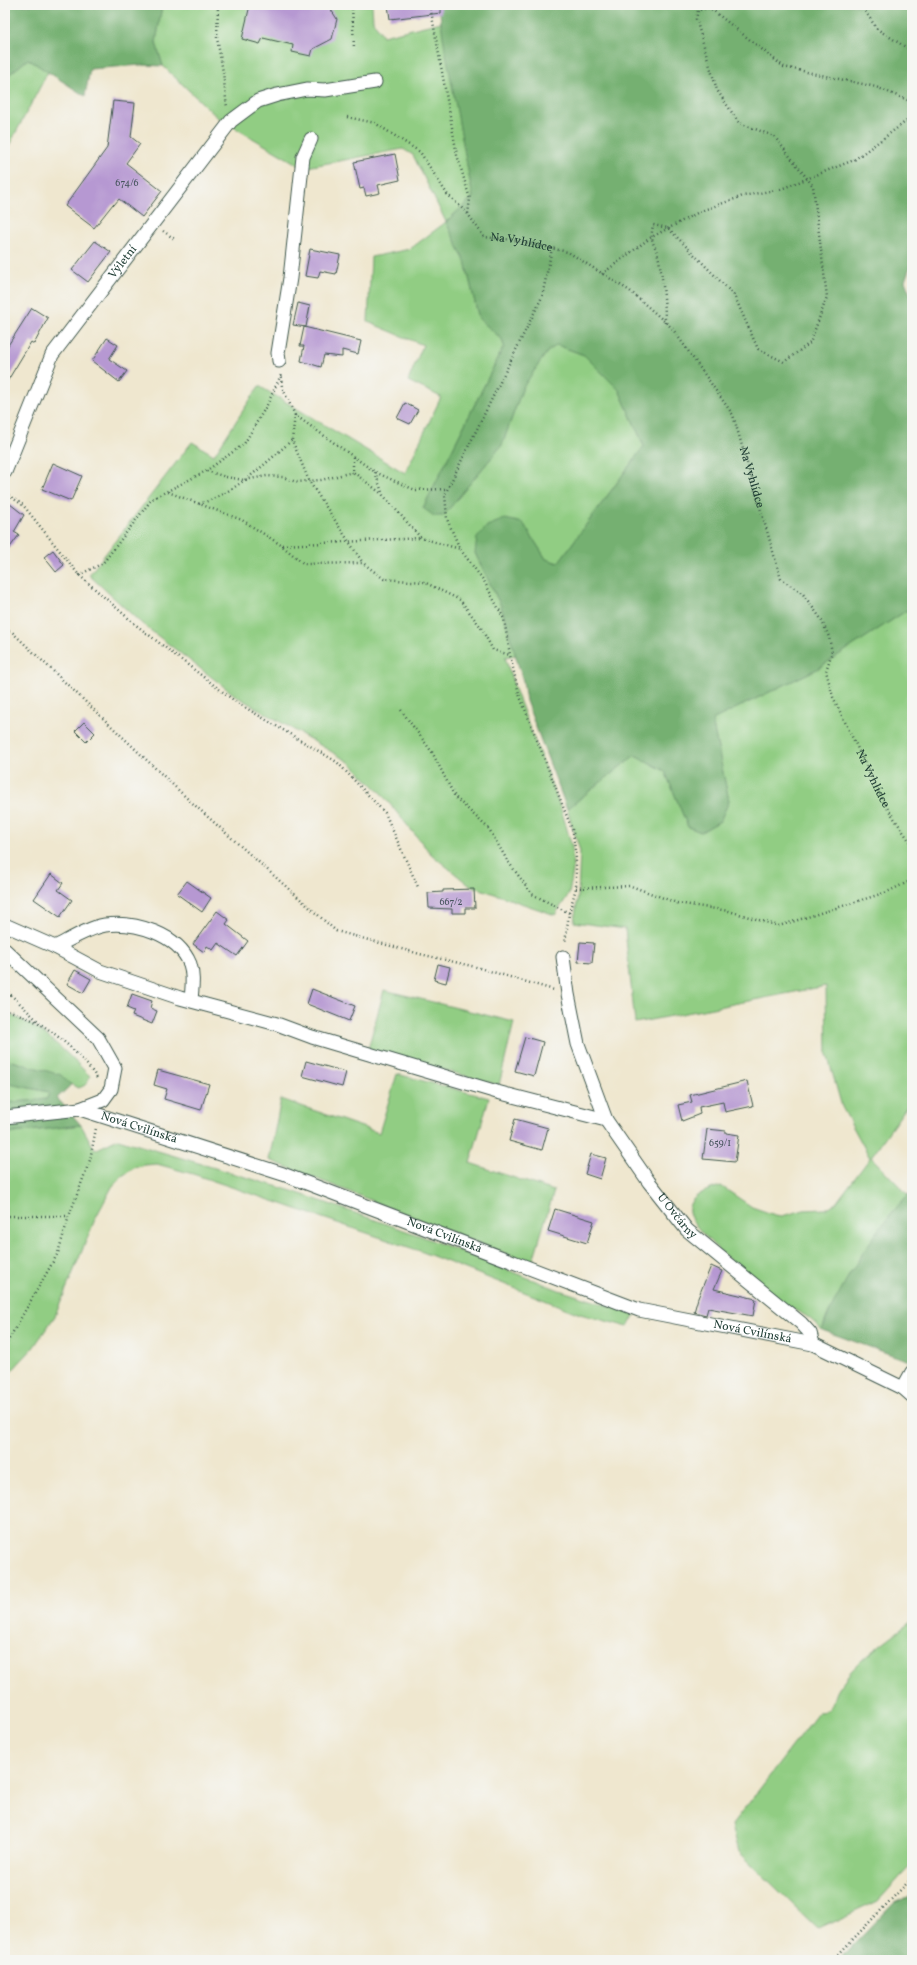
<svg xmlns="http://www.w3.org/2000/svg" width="917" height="1965" viewBox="0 0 917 1965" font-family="Vollkorn,serif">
<rect width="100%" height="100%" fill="#f6f6f2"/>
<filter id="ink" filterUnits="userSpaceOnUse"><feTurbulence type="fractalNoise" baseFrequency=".025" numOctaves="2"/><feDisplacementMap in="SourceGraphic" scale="8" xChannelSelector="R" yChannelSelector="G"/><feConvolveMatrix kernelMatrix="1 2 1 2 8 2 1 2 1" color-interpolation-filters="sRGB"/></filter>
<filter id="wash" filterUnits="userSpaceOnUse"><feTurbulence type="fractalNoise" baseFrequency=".012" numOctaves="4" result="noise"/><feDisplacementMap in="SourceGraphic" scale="16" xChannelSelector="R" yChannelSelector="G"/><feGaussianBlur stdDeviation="0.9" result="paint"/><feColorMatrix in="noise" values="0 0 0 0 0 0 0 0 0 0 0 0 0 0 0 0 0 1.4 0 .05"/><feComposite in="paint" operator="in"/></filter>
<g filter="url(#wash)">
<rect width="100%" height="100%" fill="#efe7cf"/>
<path fill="#91cd83" stroke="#58855c" d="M164,5H372L373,21L383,36L441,22L473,197L446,222L465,261L479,319L502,339L504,346L423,508L443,516L502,445L523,387L547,352L557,345L584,355L619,390L644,446L558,563L546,559L523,523L475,553L501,606L516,655L505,657L515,689L562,812L572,847L573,871L569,894L555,915L469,885L431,854L380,792L349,762L236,696L141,623L89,575L192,442L214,455L259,386L405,473L441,397L408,381L423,345L368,322L371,257L410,249L446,222L413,155L403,149L307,167L297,164L218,118L163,66L156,43L161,11Z
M28,59L48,72L5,153V78Z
M912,607V1099L871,1157L908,1195L885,1222L827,1316L822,1330C817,1325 811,1319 806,1316C799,1311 790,1309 784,1305C764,1291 698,1236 690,1216C683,1197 709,1189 721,1186L752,1207L775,1215L782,1216L804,1210L825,1209L836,1203L870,1158L842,1107L827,1054L826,986L635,1023L625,929L574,922L578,896L580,851L567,809L635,755L665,771L688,827L701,832L720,821L729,801L712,720L817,669Z
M384,990L514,1022L499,1085L368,1049Z
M5,1013C44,1027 62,1049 90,1076C88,1084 85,1086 78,1088L46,1071L5,1059Z
M397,1074L489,1098L470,1163L554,1191L532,1264L269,1160L281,1099L379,1133Z
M5,1083L49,1092L47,1099L5,1103Z
M81,1125L95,1150L118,1139L292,1191L421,1236L559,1290L635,1314L628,1327L580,1314L420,1251L193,1174L157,1164L145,1165L134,1168L122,1176L112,1187L96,1217L55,1316L33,1348L5,1378V1134Z
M912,1621V1864L878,1901L818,1929L739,1852L732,1825L818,1713C835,1713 831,1697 839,1687C844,1681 848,1674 854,1668C870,1651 894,1635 912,1621Z"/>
<path fill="#74b071" stroke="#4a7652" d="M5,5H164L161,11L156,43L163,66L141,65L90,69L85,96L28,59L5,78Z
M439,5H912V261L905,281L912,299V607L817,669L712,720L729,801L720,821L701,832L688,827L665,771L635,755L567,809L526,701L523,681L501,606L475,553L477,538L487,526L505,519L523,523L546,559L558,563L644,446L619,390L584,355L557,345L547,352L523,387L502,445L443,516H434L423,508L504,346L502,339L479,319L465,261L446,222L473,197L443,37Z
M5,1059L61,1075L71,1085L57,1098L81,1125L5,1134V1103L47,1099L49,1092L5,1083Z
M912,1191V1362L822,1330C838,1288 879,1222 912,1191Z
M912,1895V1960H839L894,1903Z"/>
<g id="blocks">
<path fill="#b698d2" d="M250,5H328L337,19L332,39L313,49L311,56L292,52L293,45L263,38L260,44L242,39Z
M388,5H441V13L390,19Z
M113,101L135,103L131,137L140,144L126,163L162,191L142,217L119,199L114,205L113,204L94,228L65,206L107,148Z
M395,154L400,180L378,185L380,193L366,196L364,188L360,189L354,162Z
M95,241L111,252L88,282L72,270Z
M310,249L340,255L336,274L320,271L318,278L305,276Z
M298,303L310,306L306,327L293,325Z
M32,308L48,318L34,344L31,342L5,385V350Z
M304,327L361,341L358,354L342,350V357L324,355L321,367L301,361L304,346H300Z
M107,338L118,345L109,359L127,371L119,382L92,361Z
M405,403L418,410L410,424L397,418Z
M53,463L82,476L71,501L42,489Z
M5,500L24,515L14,532L19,535L5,554Z
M53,550L64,565L56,572L44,557Z
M84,722L95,733L86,742L75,731Z
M51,874L63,883L58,890L72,900L60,917L34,899Z
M187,881L211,898L202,912L177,894Z
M474,889L475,908H465V913H452V909L429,908L428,893L443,892V890Z
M217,911L229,920L226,924L248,941L237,956L218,943L213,950L207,946L204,952L193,944Z
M580,942L594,943L592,963L578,962Z
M438,964L450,967L446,983L434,980Z
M75,970L91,979L83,993L67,984Z
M312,989L355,1006L349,1021L307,1004Z
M132,994L152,1001L150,1008L157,1011L152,1024L132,1016L134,1011L127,1008Z
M525,1037L543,1042L534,1076L515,1071Z
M306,1061L346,1072L342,1087L302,1076Z
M158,1070L209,1084L201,1110L164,1099L167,1089L154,1085Z
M747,1081L753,1106L725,1112L723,1102L699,1107L700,1114L682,1121L678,1105L692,1102L690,1095Z
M515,1119L548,1128L542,1150L509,1141Z
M707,1129L726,1131V1133L739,1135L735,1162L703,1159Z
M591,1154L606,1158L600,1179L585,1174Z
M555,1209L594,1221L587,1243L548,1231Z
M711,1266L722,1271L714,1289L756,1299L753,1316L708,1308L706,1315L694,1312L698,1298Z"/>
</g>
</g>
<g filter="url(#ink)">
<use href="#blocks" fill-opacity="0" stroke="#3e564b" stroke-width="1"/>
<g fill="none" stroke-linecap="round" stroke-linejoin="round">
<defs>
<g id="minor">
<path d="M279,361L278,353L290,278L303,157L311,139"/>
<path id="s2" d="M5,472L52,355L231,121L258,101L277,95L307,89L325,90L375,82"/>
<path d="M5,925L55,947L100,971L180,998L277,1024L312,1037L497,1092L606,1120"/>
<path d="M55,947C71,939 88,928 105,925C135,921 178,934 190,964C194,976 192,988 191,1000"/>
<path d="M5,950L98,1038L115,1068L111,1089L103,1100L80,1109L5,1117"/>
<path id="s3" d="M563,957L568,994L578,1044L606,1120L649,1182L687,1230L801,1323L810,1333L813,1344"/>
<path id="s4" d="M80,1109L283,1174L639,1310L813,1344L903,1388L912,1396"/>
<path d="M903,1388L912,1372"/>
</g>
</defs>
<use href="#minor" stroke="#3e564b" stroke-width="15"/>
<g stroke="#3e564b" stroke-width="2.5" stroke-dasharray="1 3" stroke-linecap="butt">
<path d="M218,5L217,38L223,72L227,108"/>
<path d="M238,5L249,8"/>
<path d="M352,5L354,48"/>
<path d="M430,5L457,155L470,199L468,214"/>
<path d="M861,5L877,29L912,51"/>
<path id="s1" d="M347,117L375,123L420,152L447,194L468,214L484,237L514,240L568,252L630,291L672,328L733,415L781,579L803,594L821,619L829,637L832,652L826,671L833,697L884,803L912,845"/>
<path d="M163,231L176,240"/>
<path d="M552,248L542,297L445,494L447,519L460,549L484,581L504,619L510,655L519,694L573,832L576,858V888L569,913L565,943"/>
<path d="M602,274L650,238L701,211L743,196L781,189L854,160L912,117"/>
<path d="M665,323C665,301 663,281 659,260C656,243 649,245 653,225L668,228L734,295L758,349L784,362L810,343L827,297L813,186L774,136L739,123L717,90L696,19L698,10L710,8L784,67L876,87L912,102"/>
<path d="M281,377L282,387L295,415L375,472L415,490L447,489"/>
<path d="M295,415L292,440L309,481L363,563"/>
<path d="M353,457V472L382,494"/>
<path d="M207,471L226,477L244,480L267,476L283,477L296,482L321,480L353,472"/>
<path d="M375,472L383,495L421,538L460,549"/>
<path d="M168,492L242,520L281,545L304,564L363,563L384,579L424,582L460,600L480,626L493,650L510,655"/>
<path d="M5,493L23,505L79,575L136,625L236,702L337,762L385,813L418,887"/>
<path d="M199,504C235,493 264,465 292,440"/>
<path d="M282,545L421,538"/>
<path d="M79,575L103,563L152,499L206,471L244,444L267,405L281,375"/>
<path d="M5,630L13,633L190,801L336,931L420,954L476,967L554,990"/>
<path d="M401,710L432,752L455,797L489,829L507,860L532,894L569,913"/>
<path d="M576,888L631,886L677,903L729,911L779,926L887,892L912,880"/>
<path d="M5,989L42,1025"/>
<path d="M5,1009C18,1014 33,1019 45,1027C64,1040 86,1060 98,1080"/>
<path d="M5,1216H68"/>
<path d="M5,1346L58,1253L69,1216L90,1160L96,1128"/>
<path d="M833,1960L912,1878"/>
</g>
<use href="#minor" stroke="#fff" stroke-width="13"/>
</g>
</g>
<g text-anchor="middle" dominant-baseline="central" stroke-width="3" stroke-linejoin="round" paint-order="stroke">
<g font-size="10" fill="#45545c">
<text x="127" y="183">674/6</text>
<text x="451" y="902">667/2</text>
<text x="720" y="1143">659/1</text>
</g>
<g font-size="12" fill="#1f3d34" stroke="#f6f6f2">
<text stroke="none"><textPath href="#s1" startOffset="227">Na Vyhlídce</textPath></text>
<text stroke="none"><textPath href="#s2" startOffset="243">Výletní</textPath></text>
<text stroke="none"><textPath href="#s1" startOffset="575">Na Vyhlídce</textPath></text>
<text stroke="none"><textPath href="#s1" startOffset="911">Na Vyhlídce</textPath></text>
<text stroke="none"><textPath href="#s4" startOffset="62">Nová Cvilínská</textPath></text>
<text stroke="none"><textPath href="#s3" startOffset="289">U Ovčárny</textPath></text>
<text stroke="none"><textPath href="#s4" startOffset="386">Nová Cvilínská</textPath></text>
<text stroke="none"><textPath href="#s4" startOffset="710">Nová Cvilínská</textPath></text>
</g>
</g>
<rect width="917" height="1965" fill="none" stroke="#f6f6f2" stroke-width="20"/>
</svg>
